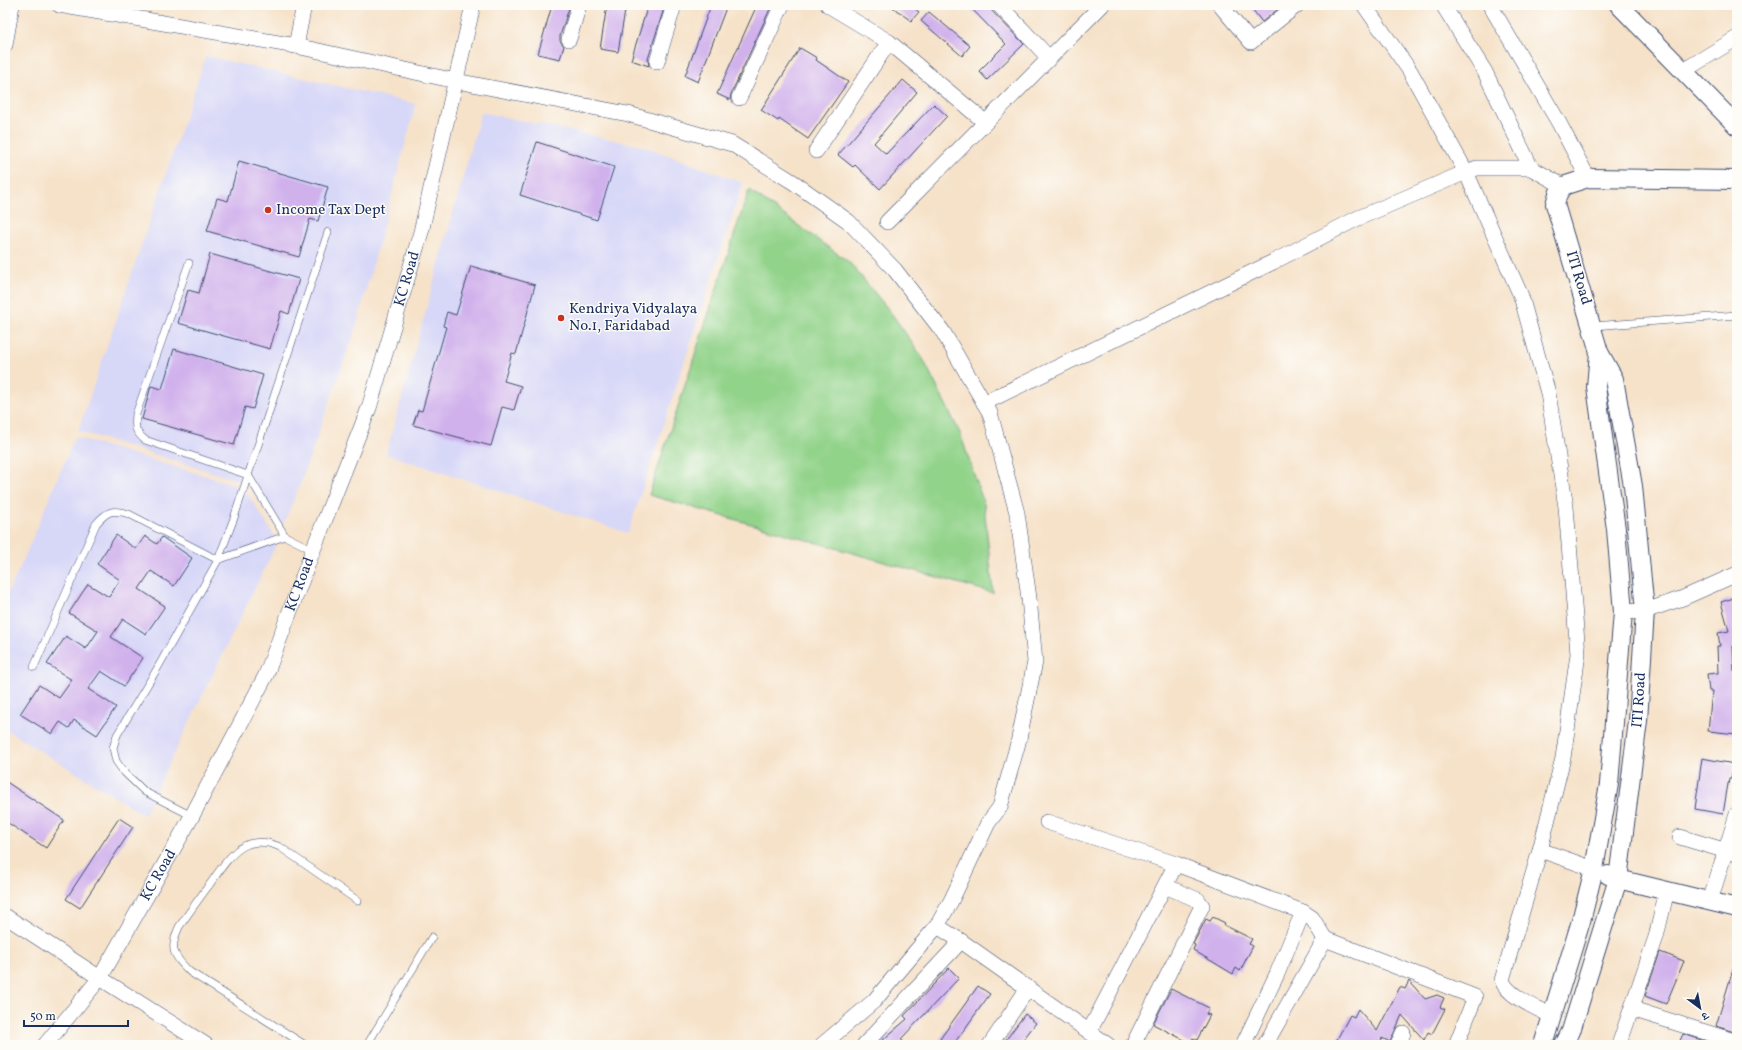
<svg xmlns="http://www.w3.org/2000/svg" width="1742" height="1050" viewBox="0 0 1742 1050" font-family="Vollkorn,'Noto Serif Devanagari',serif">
<rect width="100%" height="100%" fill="#fdfcf7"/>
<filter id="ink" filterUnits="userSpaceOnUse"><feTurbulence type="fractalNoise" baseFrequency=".025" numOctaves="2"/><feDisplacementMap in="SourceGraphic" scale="8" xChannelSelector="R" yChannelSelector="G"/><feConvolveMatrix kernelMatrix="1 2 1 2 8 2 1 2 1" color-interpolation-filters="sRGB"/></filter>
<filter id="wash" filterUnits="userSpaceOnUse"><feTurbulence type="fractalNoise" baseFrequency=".012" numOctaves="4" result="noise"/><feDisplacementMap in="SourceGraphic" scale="16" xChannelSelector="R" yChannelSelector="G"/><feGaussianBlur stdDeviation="0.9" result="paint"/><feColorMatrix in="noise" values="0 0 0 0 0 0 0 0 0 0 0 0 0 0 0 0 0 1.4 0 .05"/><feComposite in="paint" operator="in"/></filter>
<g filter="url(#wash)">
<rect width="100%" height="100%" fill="#f6e2c9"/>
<path fill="#d7d7f8" d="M206,56L416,104L356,328L301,482L280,532L247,483L78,431Z
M481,112L646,147L743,183L628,533L386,454Z
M75,437L243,487L278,541L144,815L5,729V598L19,570Z"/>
<path fill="#92d38a" stroke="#568174" d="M749,190L849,262L889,310L922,357L960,433L984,504L993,593L649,495Z"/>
<g id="blocks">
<path fill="#d0b1ec" d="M552,5H570L560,36V41L564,46L560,59L538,54Z
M607,5H626L618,52L600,49Z
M648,5H665L648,59L649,66L631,60Z
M711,5H727L698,82L685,76Z
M757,5L770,9L731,94L730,100L717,94Z
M890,5H910L919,12L911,21Z
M968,5H986L1024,44L987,80L979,71L1006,44Z
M1249,5H1283L1262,22Z
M929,12L970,46L962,56L921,21Z
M800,48L817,58L816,60L848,82L808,139L779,119L778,121L761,110Z
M903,80L917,92L874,143L886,154L934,104L947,116L880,189L855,165L853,167L838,155Z
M537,142L614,167L597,220L520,195Z
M239,161L328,187L318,221L310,219L299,257L207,231L217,198L228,201Z
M210,254L299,279L289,314L281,311L270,349L178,323L188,290L199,293Z
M471,266L535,285L516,354L512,353L504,381L521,386L514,410L502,407L491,446L413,425L418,410L422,411L446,327L443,326L447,312L456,315Z
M174,349L263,375L253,409L245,407L234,445L142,419L151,386L162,389Z
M116,535L136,549L145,536L157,544L162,537L192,558L174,586L151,571L139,589L165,606L146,634L123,619L111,637L143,658L124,686L101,671L88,689L116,707L97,735L74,720L69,728L60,722L52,734L20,714L39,685L59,698L72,680L47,664L66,636L86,649L98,631L69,613L88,584L109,597L120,580L97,564Z
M1737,597V646H1733L1734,671H1737V734L1708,731L1712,691H1709L1707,674L1718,673L1717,646H1720L1718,633L1729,631L1721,602Z
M1702,758L1734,764L1731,778H1729L1723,814L1695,809Z
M5,781L64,820L46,848L5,821Z
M119,818L133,827L80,908L66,899Z
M1213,917L1225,923L1224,925L1252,939L1249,944L1253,946L1240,971L1236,968L1233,974L1193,950L1195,945L1193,944L1206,919L1210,921Z
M1660,952L1684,961L1666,1004L1645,996Z
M1734,966L1737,967V1033L1716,1026Z
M949,968L959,978L901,1039L906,1045H877L907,1019L904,1016Z
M1409,981L1425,999L1437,995L1444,998L1440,1007L1445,1009L1432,1034L1428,1032L1424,1040L1402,1015L1390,1042L1382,1038L1379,1045H1334L1350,1015L1354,1017L1358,1009L1377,1031L1400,987L1405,989Z
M978,986L990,994L953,1045H948L940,1039Z
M1171,989L1209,1008L1206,1014L1210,1015L1197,1040L1193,1038L1190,1043L1153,1024Z
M1025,1014L1036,1023L1019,1045H1002Z
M1683,1034L1717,1045H1678Z"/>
</g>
</g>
<g filter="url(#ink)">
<use href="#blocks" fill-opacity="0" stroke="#3c4a6e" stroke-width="1"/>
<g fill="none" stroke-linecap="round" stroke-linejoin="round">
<defs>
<path id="service" d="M189,263L136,414C135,427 134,431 145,440L248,475L285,536L313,550
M1593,326L1737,315
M34,667L96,524C107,511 112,509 129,514L218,560L285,536
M192,816L145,792L123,771L116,761L113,748L117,735L157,669L218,560L234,518L328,232
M305,1045L190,972C173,956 169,949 179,927C189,913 199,898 210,884C229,857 244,831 280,847L358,901
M367,1045L432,937"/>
<g id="minor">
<path d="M59,5L296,46L456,81L628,114L732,144L793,182L848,221L895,270L943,332L990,413L1017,513L1029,598L1035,662L1018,743L1000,807L988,823L951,901L937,926L874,1001L822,1045"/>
<path d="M828,5L889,42L985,122"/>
<path d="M999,5L1049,58"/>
<path d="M1220,5L1251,42L1297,5"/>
<path d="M1364,5L1410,71L1466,172L1521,296L1548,393L1566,507L1578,654L1563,758L1540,850L1502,980C1507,996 1537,1008 1552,1016"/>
<path d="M1443,5L1485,72L1531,168"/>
<path d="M1490,5L1559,123L1588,178"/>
<path d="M569,39L579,5"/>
<path d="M5,45L12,5"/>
<path d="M296,46L304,5"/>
<path d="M657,62L674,5"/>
<path d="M1683,71L1737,38"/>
<path d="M739,98L782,5"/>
<path d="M816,151L889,42"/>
<path d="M887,222L1102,5"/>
<path d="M984,403L1273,262L1356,219L1466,172L1477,168H1531L1563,186"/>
<path d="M1623,612L1645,611L1683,598L1737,574"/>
<path d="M1047,822L1176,864L1303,912L1312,918L1325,939L1265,1045"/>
<path d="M1680,837L1737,854"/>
<path d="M1540,850L1594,869"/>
<path d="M1710,901L1737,814"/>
<path d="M5,916L100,978L206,1045"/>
<path d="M937,926L961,941L1108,1045"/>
<path d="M1325,939L1475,997L1456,1045"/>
<path d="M1632,1009L1737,1042"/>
<path d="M1089,1032L1176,864"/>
<path id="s1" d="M45,1045L100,978L192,816L266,675L313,550L369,408L421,232L473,5"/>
<path d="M864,1045L961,941"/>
<path d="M990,1045L1028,988"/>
<path d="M1133,1045L1202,906L1198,900L1165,886"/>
<path d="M1243,1045L1277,974L1303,912"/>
<path d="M1398,1045L1403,1033"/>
<path d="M1619,1045L1656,937L1667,890"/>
</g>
<g id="tertiary">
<path d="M1619,5L1737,126"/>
<path d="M1608,875L1618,879L1737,908"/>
<path d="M1543,1045L1581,921L1594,869L1609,784L1623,612L1616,529L1596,387L1599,352"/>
<path id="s2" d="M1564,1045L1571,1031L1618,879L1638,721L1645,611L1633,486L1614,379L1599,352L1555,204L1558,194L1563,186L1588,178L1737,180"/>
</g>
</defs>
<use href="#service" stroke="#3c4a6e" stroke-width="8"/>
<use href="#minor" stroke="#3c4a6e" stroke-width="16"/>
<use href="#tertiary" stroke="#3c4a6e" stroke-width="20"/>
<use href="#service" stroke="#fff" stroke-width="7"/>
<use href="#minor" stroke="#fff" stroke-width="15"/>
<use href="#tertiary" stroke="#fff" stroke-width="18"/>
</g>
</g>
<g fill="#c8321e" stroke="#fdfcf7" stroke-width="1.5">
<circle cx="268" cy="210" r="4"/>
<circle cx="561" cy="318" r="4"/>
</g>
<g text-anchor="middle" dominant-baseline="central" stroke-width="3" stroke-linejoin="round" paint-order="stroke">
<g font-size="15" fill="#1b2f5e" stroke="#fdfcf7" text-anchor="start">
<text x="276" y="210">Income Tax Dept</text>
<text x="569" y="309">Kendriya Vidyalaya<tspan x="569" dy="17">No.1, Faridabad</tspan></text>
</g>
<g font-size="15" fill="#1b2f5e" stroke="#fdfcf7">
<text transform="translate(1578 278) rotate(73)">ITI Road</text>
<text stroke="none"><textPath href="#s1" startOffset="853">KC Road</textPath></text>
<text stroke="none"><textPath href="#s1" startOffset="529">KC Road</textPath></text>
<text stroke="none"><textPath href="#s2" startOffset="355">ITI Road</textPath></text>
<text stroke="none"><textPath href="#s1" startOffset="205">KC Road</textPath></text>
</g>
</g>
<rect width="1742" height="1050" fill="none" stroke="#fdfcf7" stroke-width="20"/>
<g transform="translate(1700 1008) rotate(148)" stroke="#fdfcf7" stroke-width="3" paint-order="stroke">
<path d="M0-3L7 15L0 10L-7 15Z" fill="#1b2f5e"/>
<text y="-6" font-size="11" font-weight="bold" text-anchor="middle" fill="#1b2f5e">उ</text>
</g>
<path d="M24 1020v6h104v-6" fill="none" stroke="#1b2f5e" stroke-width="2"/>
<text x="30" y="1020" font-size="12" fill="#1b2f5e" stroke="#fdfcf7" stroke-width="3" paint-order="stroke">50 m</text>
</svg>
